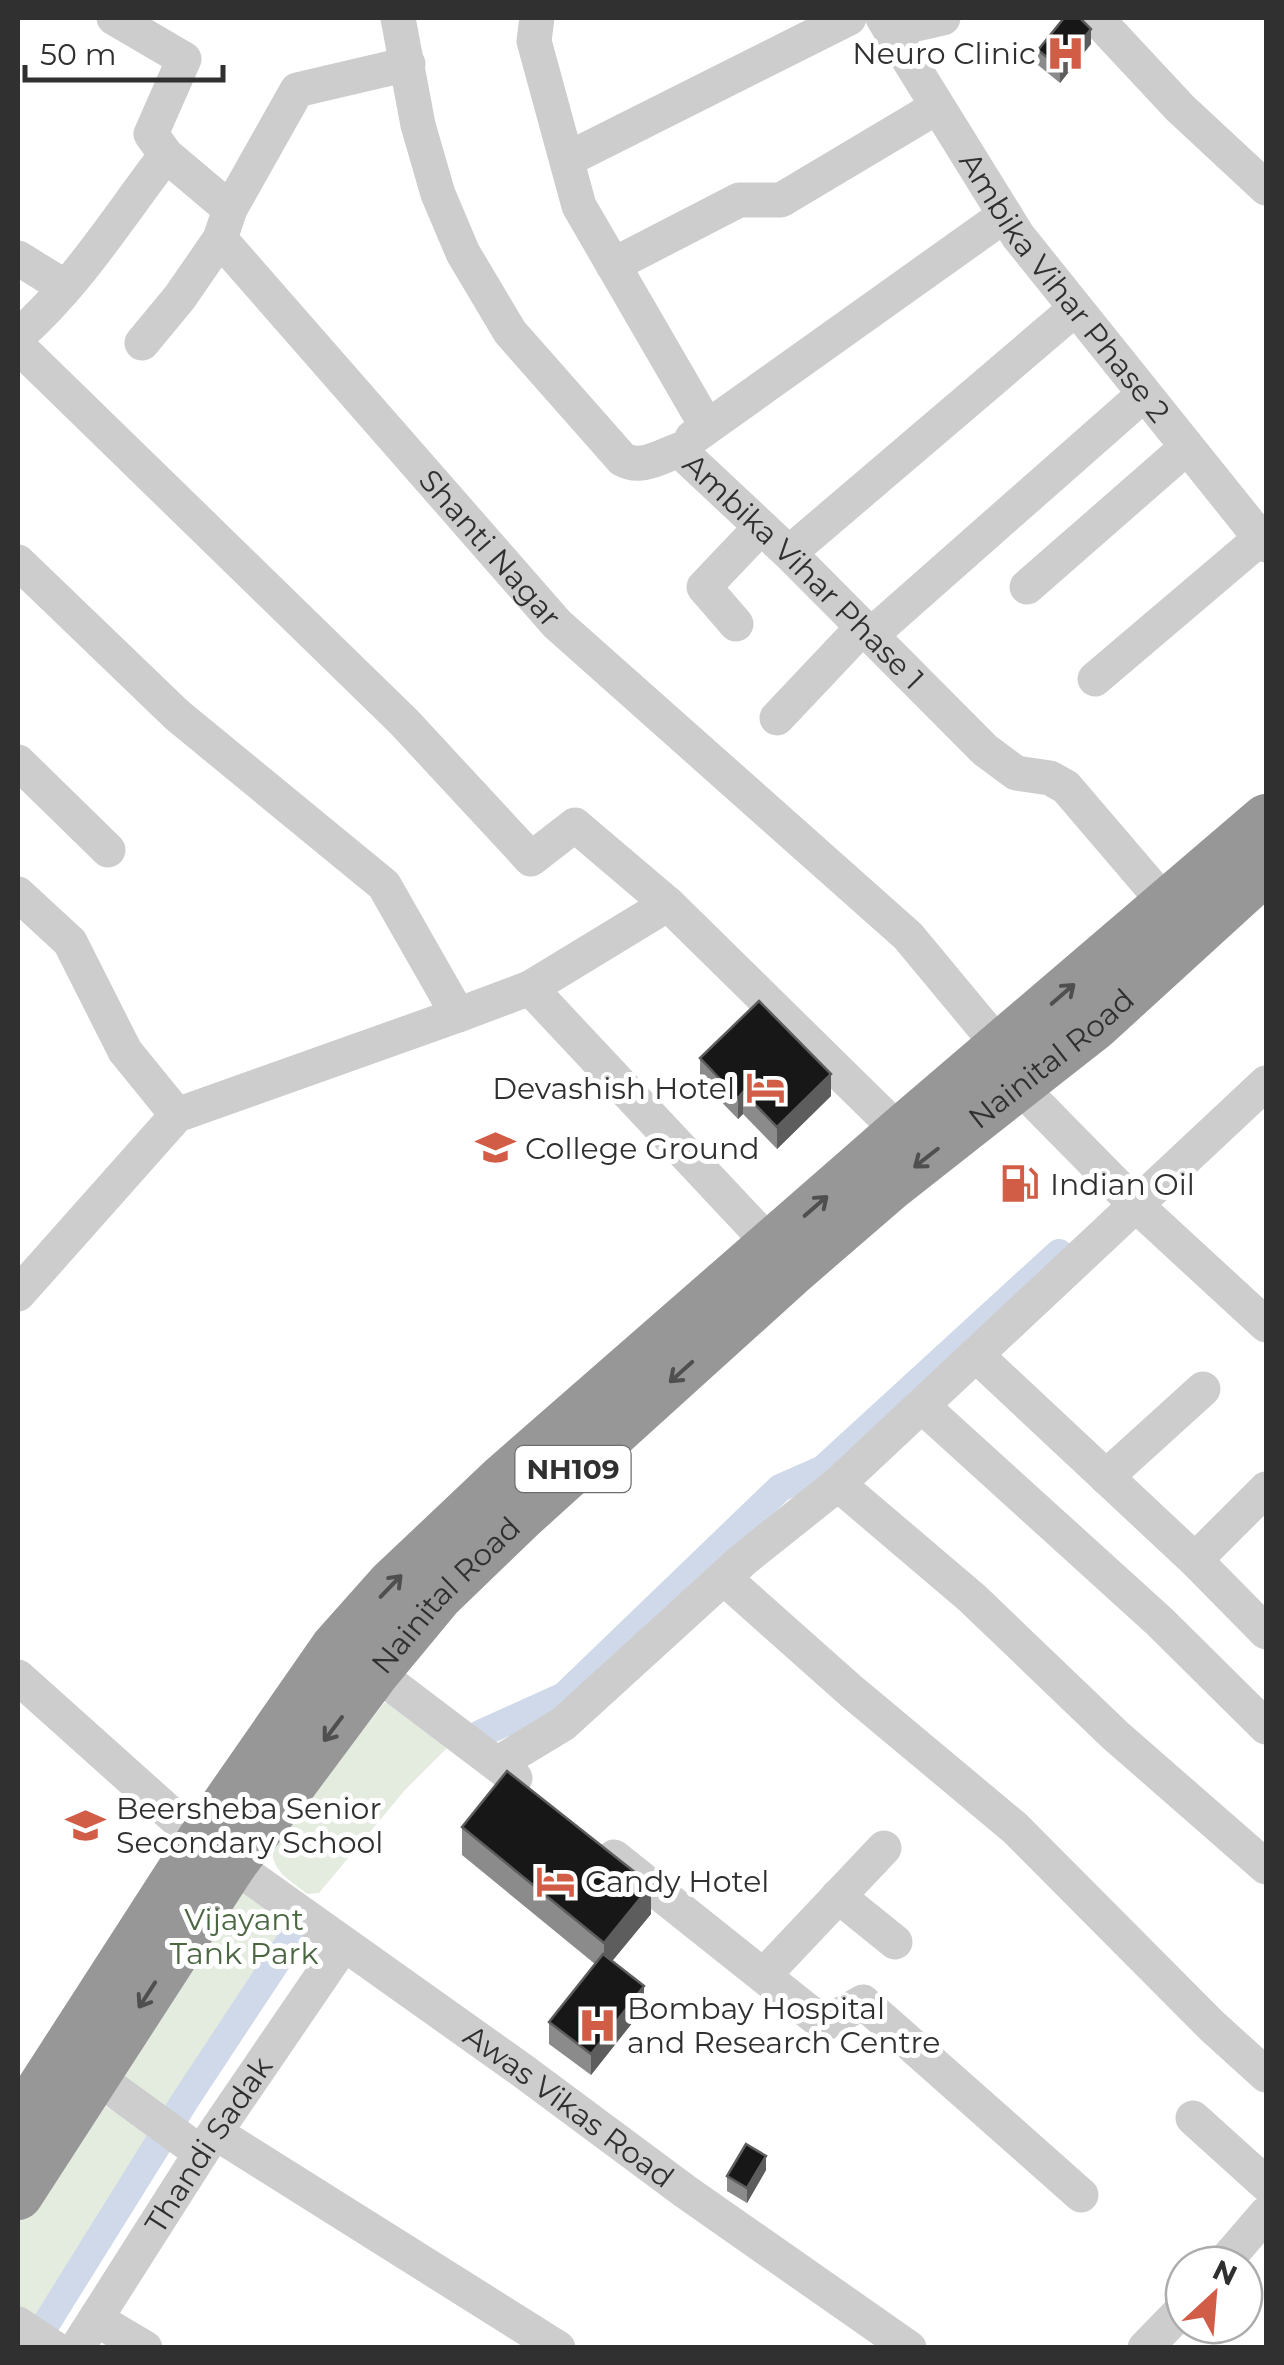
<svg xmlns="http://www.w3.org/2000/svg" width="1284" height="2365" viewBox="0 0 1284 2365" font-family="Montserrat,sans-serif">
<rect width="100%" height="100%" fill="#fff"/>
<path fill="#e4ece0" d="M384,1703H395L450,1745L405,1790L319,1893L307,1894C291,1881 269,1870 273,1847Z
M237,1887L291,1924L166,2107L117,2074Z
M95,2100L154,2136L37,2325L18,2312V2224Z"/>
<g fill="none" stroke-linecap="round" stroke-linejoin="round">
<path stroke="#cfd9e9" stroke-width="28" d="M480,1734L564,1696L780,1488L823,1469L1059,1253
M31,2348L186,2099L298,1929"/>
<g stroke="#cdcdcd" stroke-width="35">
<path id="s1" d="M114,18L184,59L151,134L166,155L230,209L220,239L557,624L908,936L1001,1048"/>
<path id="s2" d="M398,18L418,125L438,194L463,253L510,332L622,459C641,470 660,457 679,450L789,553L985,750L1016,773L1050,778L1066,787L1166,904"/>
<path d="M537,18L534,41L579,206L706,425"/>
<path id="s3" d="M883,18L1018,236L1266,545"/>
<path d="M1096,18L1180,108L1266,188"/>
<path d="M890,30L943,18"/>
<path d="M568,159L849,18"/>
<path d="M230,209L297,90L408,64"/>
<path d="M18,258L65,287"/>
<path d="M613,265L739,200H781L937,107"/>
<path d="M18,336C76,286 119,216 166,155"/>
<path d="M142,343L180,297L220,239"/>
<path d="M18,346L404,722L531,859L575,825L668,904L530,988"/>
<path d="M692,438L1005,215"/>
<path d="M789,553L1075,309"/>
<path d="M18,562L177,715L384,885L458,1015L530,988L771,1245"/>
<path d="M1027,587L1186,448"/>
<path d="M736,624L704,587L761,527"/>
<path d="M872,634L1143,395"/>
<path d="M1095,679L1261,538"/>
<path d="M777,718L863,627"/>
<path d="M18,762L108,850"/>
<path d="M18,894L70,942L125,1051L177,1115"/>
<path d="M668,904L900,1132"/>
<path d="M1018,1085L1138,1207L1266,1325"/>
<path d="M18,1294L177,1115L458,1015"/>
<path d="M977,1356L1195,1560L1266,1632"/>
<path d="M922,1406L1160,1622L1266,1727"/>
<path d="M1106,1477L1203,1389"/>
<path d="M838,1484L972,1598L1116,1736L1266,1867"/>
<path d="M1195,1560L1266,1489"/>
<path d="M724,1578L851,1691L1015,1828L1212,2026L1266,2075"/>
<path d="M375,1672L515,1778"/>
<path d="M18,1677L201,1841"/>
<path d="M497,1764L563,1724L744,1559L838,1484L1266,1083"/>
<path d="M614,1857L824,2024L863,2002L1081,2195"/>
<path id="s4" d="M232,1864L523,2071L686,2192L909,2348"/>
<path d="M838,1896L895,1942"/>
<path d="M764,1975L884,1848"/>
<path d="M95,2076L201,2153"/>
<path d="M1193,2118L1266,2184"/>
<path d="M216,2133L558,2348"/>
<path d="M1222,2265L1266,2214"/>
<path d="M96,2319L145,2348"/>
<path d="M18,2324L54,2348"/>
<path id="s5" d="M77,2348L201,2153L343,1945"/>
<path d="M1145,2348L1184,2308"/>
</g>
<g stroke="#979797" stroke-width="50">
<path d="M18,2125L201,1841L335,1648L392,1584L504,1478L900,1132L1266,819"/>
<path id="s6" d="M18,2195L232,1864L375,1672L438,1596L521,1516L794,1269L890,1186L1095,1025L1266,869"/>
</g>
</g>
<path fill="#8b8b8b" d="M1091,44L1060,83L1038,65V50Z
M700,1058L831,1096L777,1149L743,1114L738,1119L700,1080Z
M462,1827L651,1914L612,1961L644,2008L591,2075L549,2044V2022L595,1964L462,1855Z
M766,2170L747,2203L727,2191V2176Z"/>
<path fill="#5d5d5d" d="M1091,29V44L1060,83V68Z
M831,1074V1096L777,1149V1127Z
M743,1092V1114L738,1119V1098Z
M651,1885V1914L604,1971V1943Z
M644,1986V2008L591,2075V2054Z
M766,2156V2170L747,2203V2188Z"/>
<path fill="#171717" stroke="#5d5d5d" stroke-width="2.5" d="M1064,18H1080L1091,29L1060,68L1038,50Z
M759,1001L831,1074L777,1127L743,1092L738,1098L700,1058Z
M507,1771L651,1885L604,1943L462,1827Z
M603,1954L644,1986L591,2054L549,2022Z
M746,2144L766,2156L747,2188L727,2176Z"/>
<defs><path id="oneway-shaft" d="M-6 0H5M1.5-3L5.5 0L1.5 3" fill="none" stroke-width="1.6" stroke-linecap="round" stroke-linejoin="round" transform="scale(2.5)"/></defs>
<g stroke="#4f4f4f">
<use href="#oneway-shaft" transform="translate(1063 994) rotate(-41)"/>
<use href="#oneway-shaft" transform="translate(926 1158) rotate(142)"/>
<use href="#oneway-shaft" transform="translate(816 1206) rotate(-41)"/>
<use href="#oneway-shaft" transform="translate(681 1372) rotate(138)"/>
<use href="#oneway-shaft" transform="translate(391 1586) rotate(-46)"/>
<use href="#oneway-shaft" transform="translate(333 1729) rotate(127)"/>
<use href="#oneway-shaft" transform="translate(147 1995) rotate(123)"/>
</g>
<defs>
<symbol id="hospital-bare" viewBox="-9 -9 18 18"><path d="M-5-5h3v3.5h4V-5h3V5h-3V1.5h-4V5h-3Z" fill="#d25d47" stroke="#fff" stroke-width="2.5" paint-order="stroke"/></symbol>
<symbol id="hotel-bare" viewBox="-9 -9 18 18"><path d="M-6-4.5h1.5V1H6V5H4.5V3h-9V5H-6ZM-4 0a1.8 1.8 0 1 1 3.6 0ZM.5 0V-2.5h3Q6-2.5 6 0Z" fill="#d25d47" stroke="#fff" stroke-width="2.5" paint-order="stroke"/></symbol>
<symbol id="university-bare" viewBox="-9 -9 18 18"><path d="M0-5L7-2L0 1L-7-2ZM-4 1L0 2.5L4 1V4Q0 6-4 4Z" fill="#d25d47" stroke="#fff" stroke-width="2.5" paint-order="stroke"/></symbol>
<symbol id="fuel-bare" viewBox="-9 -9 18 18"><path d="M-5.5-6h7V0h2V4h1.3V-2.5L3-4.5l.8-.8L6-3V5H2.5V1h-1V6h-7ZM-4.2-4.7v3.2H.2V-4.7Z" fill="#d25d47" stroke="#fff" stroke-width="2.5" paint-order="stroke"/></symbol>
<symbol id="school-bare" viewBox="-9 -9 18 18"><path d="M0-5L7-2L0 1L-7-2ZM-4 1L0 2.5L4 1V4Q0 6-4 4Z" fill="#d25d47" stroke="#fff" stroke-width="2.5" paint-order="stroke"/></symbol>
</defs>
<g fill-rule="evenodd">
<use href="#hospital-bare" x="1038" y="26" width="55" height="55"/>
<use href="#hotel-bare" x="738" y="1060" width="55" height="55"/>
<use href="#university-bare" x="468" y="1120" width="55" height="55"/>
<use href="#fuel-bare" x="992" y="1156" width="55" height="55"/>
<use href="#school-bare" x="58" y="1798" width="55" height="55"/>
<use href="#hotel-bare" x="528" y="1854" width="55" height="55"/>
<use href="#hospital-bare" x="570" y="1998" width="55" height="55"/>
</g>
<g text-anchor="middle" dominant-baseline="central" stroke-width="10" stroke-linejoin="round" paint-order="stroke">
<rect fill="#fff" stroke="#6e6e6e" stroke-width="2.5" x="515.5" y="1446" width="115" height="46" rx="8"/>
<g font-size="28" font-weight="bold" fill="#303030">
<text x="573" y="1469">NH109</text>
</g>
<g font-size="30" fill="#303030" stroke="#fff" text-anchor="start">
<text x="1036" y="53" text-anchor="end">Neuro Clinic</text>
<text x="735" y="1088" text-anchor="end">Devashish Hotel</text>
<text x="525" y="1148">College Ground</text>
<text x="1050" y="1184">Indian Oil</text>
<text x="116" y="1808">Beersheba Senior<tspan x="116" dy="34">Secondary School</tspan></text>
<text x="585" y="1881">Candy Hotel</text>
<text x="627" y="2008">Bombay Hospital<tspan x="627" dy="34">and Research Centre</tspan></text>
</g>
<g font-size="30" fill="#303030" stroke="#fff">
<text stroke="none"><textPath href="#s3" startOffset="325">Ambika Vihar Phase 2</textPath></text>
<text stroke="none"><textPath href="#s1" startOffset="715">Shanti Nagar</textPath></text>
<text stroke="none"><textPath href="#s2" startOffset="740">Ambika Vihar Phase 1</textPath></text>
<text stroke="none"><textPath href="#s6" startOffset="1548">Nainital Road</textPath></text>
<text stroke="none"><textPath href="#s6" startOffset="738">Nainital Road</textPath></text>
<text stroke="none"><textPath href="#s4" startOffset="415">Awas Vikas Road</textPath></text>
<text stroke="none"><textPath href="#s5" startOffset="242">Thandi Sadak</textPath></text>
</g>
<g font-size="30" fill="#4b6742" stroke="#fff">
<text x="244" y="1919">Vijayant<tspan x="244" dy="34">Tank Park</tspan></text>
</g>
</g>
<rect width="1284" height="2365" fill="none" stroke="#303030" stroke-width="40"/>
<g transform="translate(1214 2295) rotate(26)"><circle r="48" fill="#ffffff" stroke="#acacac" stroke-width="2.5"/>
<path d="M0-8L18 38L0 25L-18 38Z" fill="#d25d47"/>
<text y="-15" font-size="28" font-weight="bold" text-anchor="middle" fill="#303030">N</text>
</g>
<path d="M25 65v15h198v-15" fill="none" stroke="#303030" stroke-width="5"/>
<text x="40" y="65" font-size="30" fill="#303030" stroke="#ffffff" stroke-width="8" paint-order="stroke">50 m</text>
</svg>
